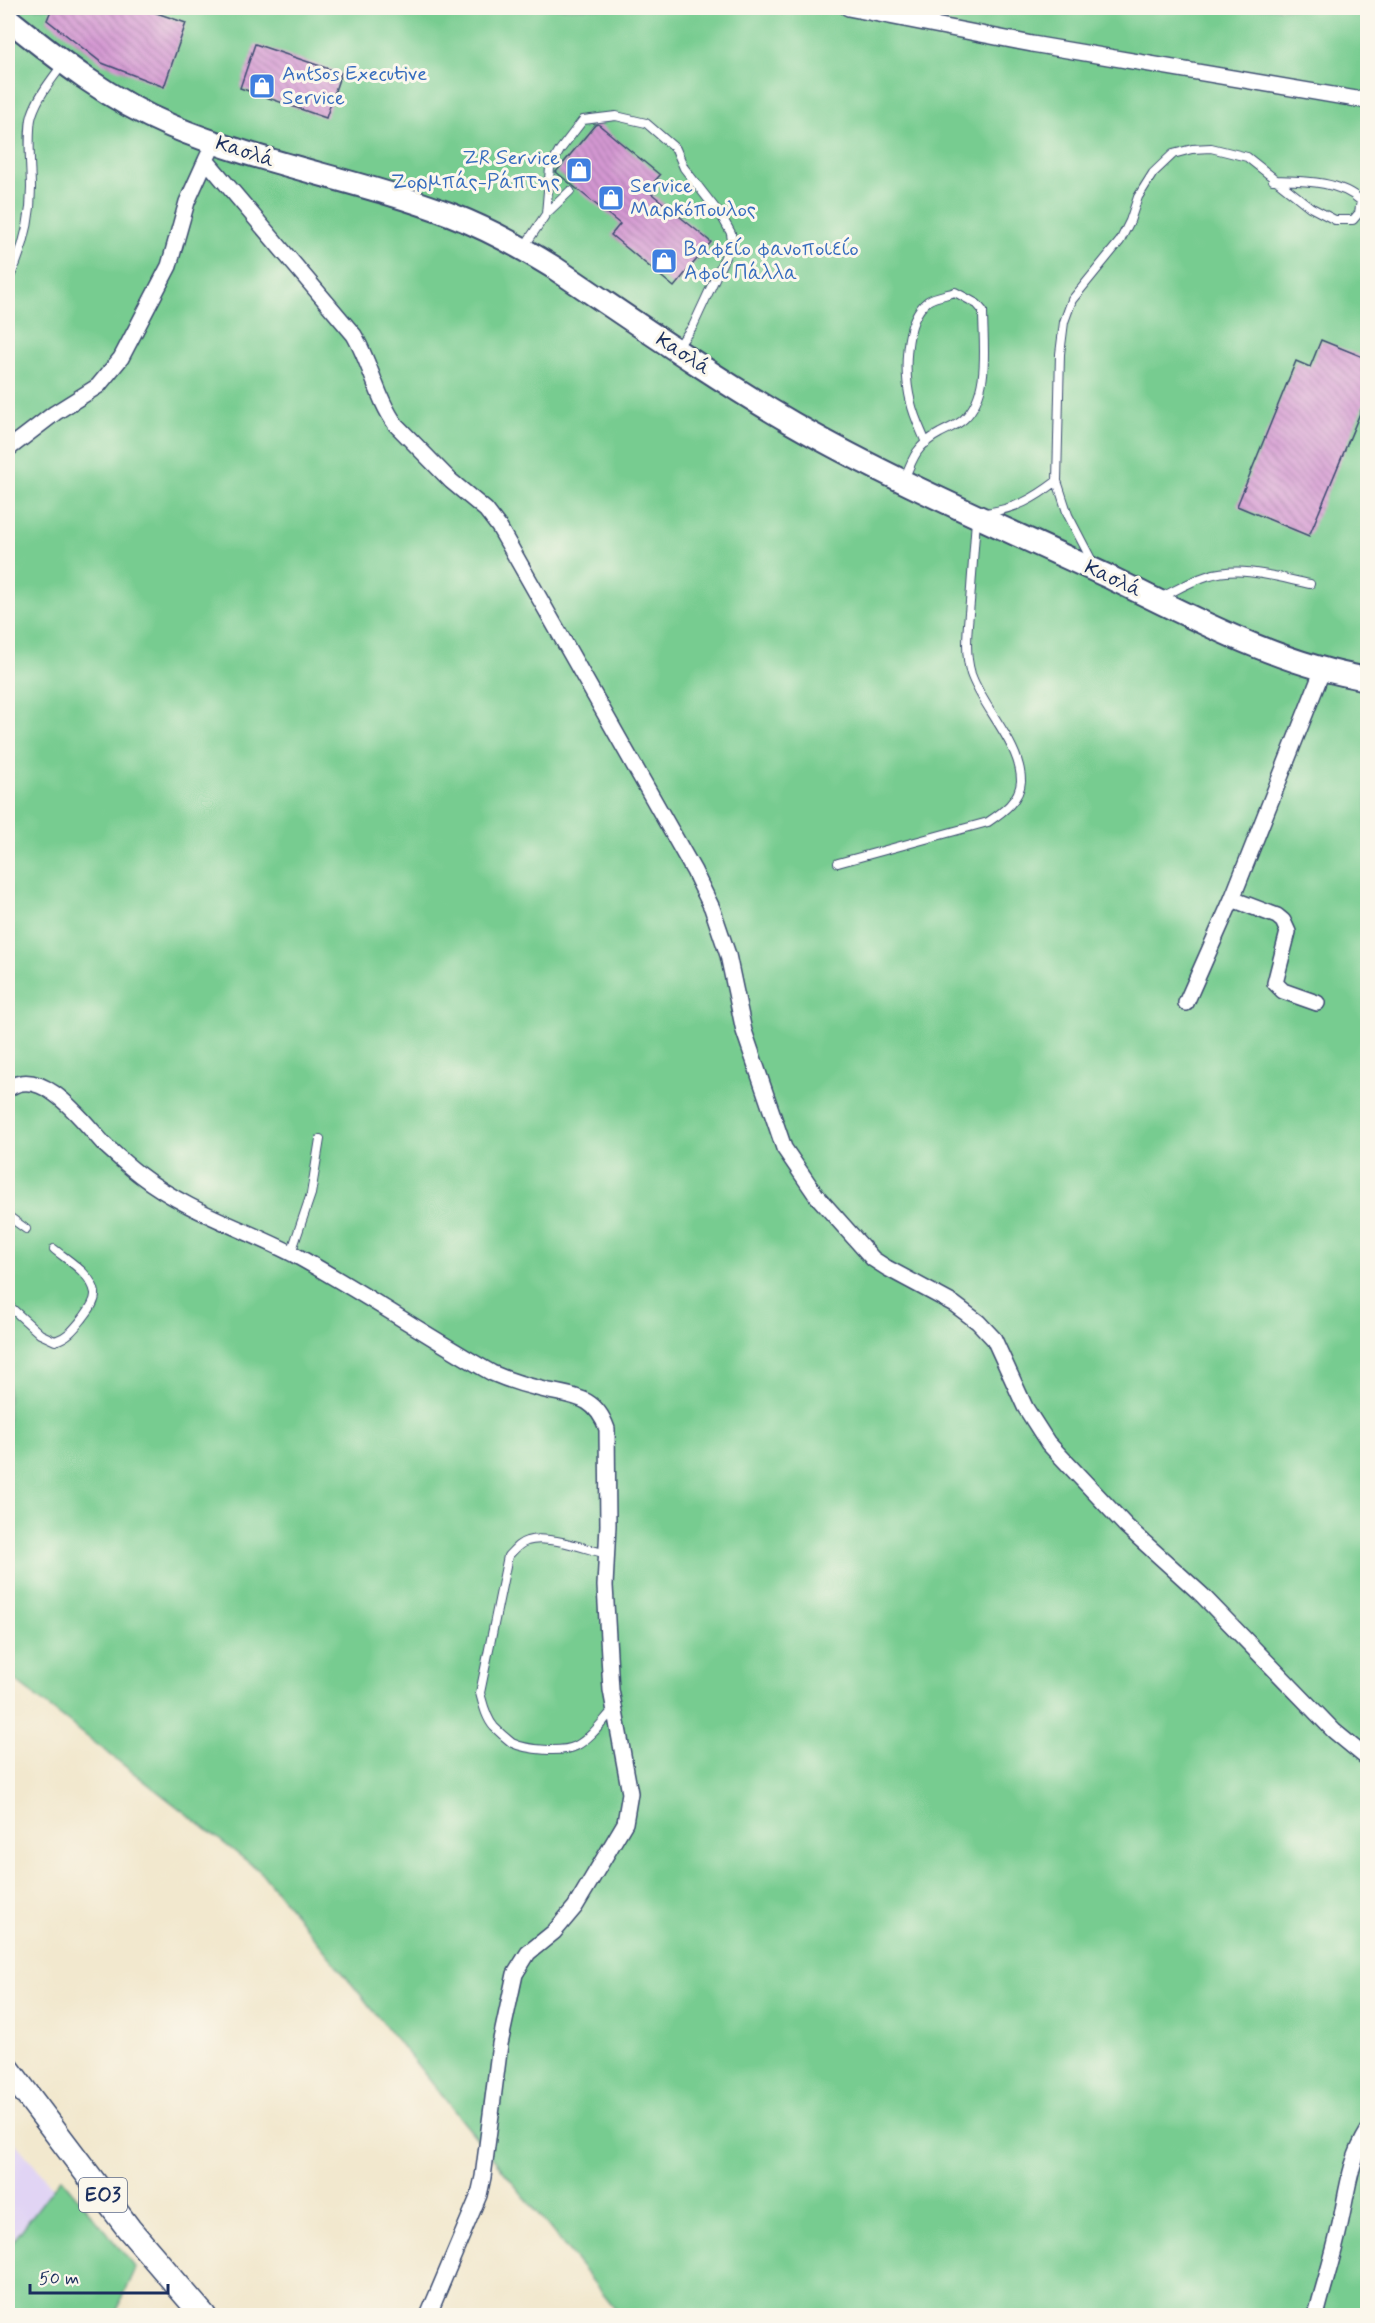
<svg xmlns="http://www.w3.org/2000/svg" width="1375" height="2323" viewBox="0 0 1375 2323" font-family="Mynerve,sans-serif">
<defs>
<pattern id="building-back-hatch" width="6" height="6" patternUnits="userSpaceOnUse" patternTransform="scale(1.5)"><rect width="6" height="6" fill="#d498d2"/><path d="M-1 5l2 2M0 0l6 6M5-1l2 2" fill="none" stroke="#ab7cae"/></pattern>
</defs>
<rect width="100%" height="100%" fill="#fbf7ec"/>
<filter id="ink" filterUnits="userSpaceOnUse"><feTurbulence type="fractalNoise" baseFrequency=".0167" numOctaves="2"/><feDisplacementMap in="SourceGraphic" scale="12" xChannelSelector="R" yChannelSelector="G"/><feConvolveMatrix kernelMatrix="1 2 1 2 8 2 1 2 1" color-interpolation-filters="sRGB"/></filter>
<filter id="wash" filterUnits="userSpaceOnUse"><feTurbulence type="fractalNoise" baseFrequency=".008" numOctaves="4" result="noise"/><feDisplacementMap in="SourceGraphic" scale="24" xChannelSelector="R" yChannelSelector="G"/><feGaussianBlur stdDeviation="1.35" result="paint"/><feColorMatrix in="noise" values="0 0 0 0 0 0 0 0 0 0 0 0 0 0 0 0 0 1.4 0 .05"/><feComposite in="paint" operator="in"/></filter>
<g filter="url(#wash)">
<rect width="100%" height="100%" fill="#f2e8ce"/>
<path fill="#e1d4f4" d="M8,2134L54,2189L8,2252Z"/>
<path fill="#77cc90" stroke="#497e77" stroke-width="1.5" d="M8,8H1367V2315H620L261,1872L8,1675Z
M61,2178L136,2268L115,2315H8V2248Z"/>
<g id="blocks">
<path fill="url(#building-back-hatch)" d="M52,8H142L186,23L164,87L102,63L47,20Z
M255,44L341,73L326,118L240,88Z
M598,124L660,175L647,190L711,242L674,287L611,235L620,224L556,172L595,125Z
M1321,340L1368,359V394L1309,536L1237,506L1296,361L1310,367Z"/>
</g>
</g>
<g filter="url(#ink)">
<use href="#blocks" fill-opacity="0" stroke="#3b4b6f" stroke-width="1.5"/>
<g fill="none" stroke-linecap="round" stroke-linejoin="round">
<defs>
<path id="lane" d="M546,214L550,168L560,150L583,120L616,116L646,123L676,149L684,168L722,217L731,233L732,242L693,326L677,348
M524,247L546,214L570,191
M8,281C22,253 31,220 31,188C31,170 27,131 32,115C38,96 52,79 63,64
M904,480C913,457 917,445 940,433C947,429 958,425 964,419C991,393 983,345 983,311L977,304L955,292C947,295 935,296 928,301C903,320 904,376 911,403C914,417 921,430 926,443
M986,513C1017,508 1032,500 1057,481
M1093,563L1068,515L1057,481L1060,354L1064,322L1072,300L1120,241L1130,221L1138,197L1153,173L1173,154L1192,149L1211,148L1247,157L1310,207L1335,220H1353L1359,213L1361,201C1340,180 1300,181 1273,180
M1160,598C1176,590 1191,581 1207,576C1241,565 1276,577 1310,584
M838,863L988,822C1003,812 1020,800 1021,781C1021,744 983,709 971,674C964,651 968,626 970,602C972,574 974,547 976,520
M8,1216L26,1229
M291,1253L311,1194L320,1139
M8,1305L40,1334L55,1341C68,1337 74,1329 83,1318C88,1311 96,1302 95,1293C92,1274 67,1260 54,1249
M607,1554C586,1549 546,1534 527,1541C519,1543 514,1550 508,1556L480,1693C483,1704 486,1718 494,1727C499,1732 507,1739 512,1743C527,1750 562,1753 576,1746C591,1738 602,1722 613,1710"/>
<path id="street" d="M848,8L1032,44L1368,101
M214,143L206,160L354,335C371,364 377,399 396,425L451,481L486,510L499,527L694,871L712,908L728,955L744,1031L784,1148L816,1195L873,1259L887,1268L954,1304L978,1322L994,1339L1025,1407L1048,1443L1126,1526L1202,1595L1334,1731L1368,1759
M8,449L55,413L98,386L121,358L169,266L187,202L206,160
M1232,899L1277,916L1283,921L1288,932L1275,983L1283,991L1317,1003
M1186,1003L1232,899L1323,669
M8,1089C42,1063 85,1124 105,1145C116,1155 128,1166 140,1175C185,1210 242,1228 293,1254C361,1291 425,1335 492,1373C508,1380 524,1385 541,1389C572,1397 595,1394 607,1429L608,1525L605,1586L611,1690L630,1793L625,1823L575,1907L554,1932L528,1953L515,1974L500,2044L483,2177L479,2195L428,2316
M1316,2316C1323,2287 1333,2258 1339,2229C1347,2195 1349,2161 1368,2131"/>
<path id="secondary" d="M8,19C59,60 109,100 171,126C261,164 360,180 452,215C488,229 521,247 553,267C632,320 710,375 792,423C893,481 1002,527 1107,576C1190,616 1276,664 1368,679"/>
<path id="primary" d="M8,2069L129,2229L204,2316"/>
</defs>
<use href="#lane" stroke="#3b4b6f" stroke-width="10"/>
<use href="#street" stroke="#3b4b6f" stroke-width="18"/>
<use href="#secondary" stroke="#3b4b6f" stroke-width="26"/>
<use href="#primary" stroke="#3b4b6f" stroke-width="27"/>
<use href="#lane" stroke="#fff" stroke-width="8"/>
<use href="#street" stroke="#fff" stroke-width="15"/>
<use href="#secondary" stroke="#fff" stroke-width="22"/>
<use href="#primary" stroke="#fff" stroke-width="24"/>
</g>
</g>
<defs>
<symbol id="shop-square" viewBox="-11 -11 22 22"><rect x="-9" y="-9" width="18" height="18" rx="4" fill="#3f7fe0" stroke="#fbf7ec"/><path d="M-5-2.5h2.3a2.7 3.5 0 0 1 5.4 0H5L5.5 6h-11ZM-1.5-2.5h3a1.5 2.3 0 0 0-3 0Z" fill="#fff"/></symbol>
</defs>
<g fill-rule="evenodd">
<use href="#shop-square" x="247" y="71" width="30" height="30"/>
<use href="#shop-square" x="564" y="155" width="30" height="30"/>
<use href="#shop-square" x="596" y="183" width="30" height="30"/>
<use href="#shop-square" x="649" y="246" width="30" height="30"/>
</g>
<g text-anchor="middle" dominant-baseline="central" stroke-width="6" stroke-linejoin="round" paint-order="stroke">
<rect fill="#fbf7ec" stroke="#5e6b89" stroke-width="1.5" x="79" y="2178" width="48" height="34" rx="4.5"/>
<g font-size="20" font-weight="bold" fill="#1b2f5e">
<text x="103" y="2195">ΕΟ3</text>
</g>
<g font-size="21" fill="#366cbe" stroke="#fbf7ec" text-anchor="start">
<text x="282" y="74">Antsos Executive<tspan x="282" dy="24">Service</tspan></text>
<text x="560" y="158" text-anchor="end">ZR Service<tspan x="560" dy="24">Ζορμπάς-Ράπτης</tspan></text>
<text x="630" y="186">Service<tspan x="630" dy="24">Μαρκόπουλος</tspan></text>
<text x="684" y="249">Βαφείο φανοποιείο<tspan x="684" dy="24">Αφοί Πάλλα</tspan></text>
</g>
<g font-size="21" fill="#1b2f5e" stroke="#fbf7ec">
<text transform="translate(245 152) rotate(18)">Κασλά</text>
<text transform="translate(683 354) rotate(33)">Κασλά</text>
<text transform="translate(1113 579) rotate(25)">Κασλά</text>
</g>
</g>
<rect width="1375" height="2323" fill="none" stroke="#fbf7ec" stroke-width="30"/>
<path d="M30 2284v9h138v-9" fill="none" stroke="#1b2f5e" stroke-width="3"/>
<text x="39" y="2284" font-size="18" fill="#1b2f5e" stroke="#fbf7ec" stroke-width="4.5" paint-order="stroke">50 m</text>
</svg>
